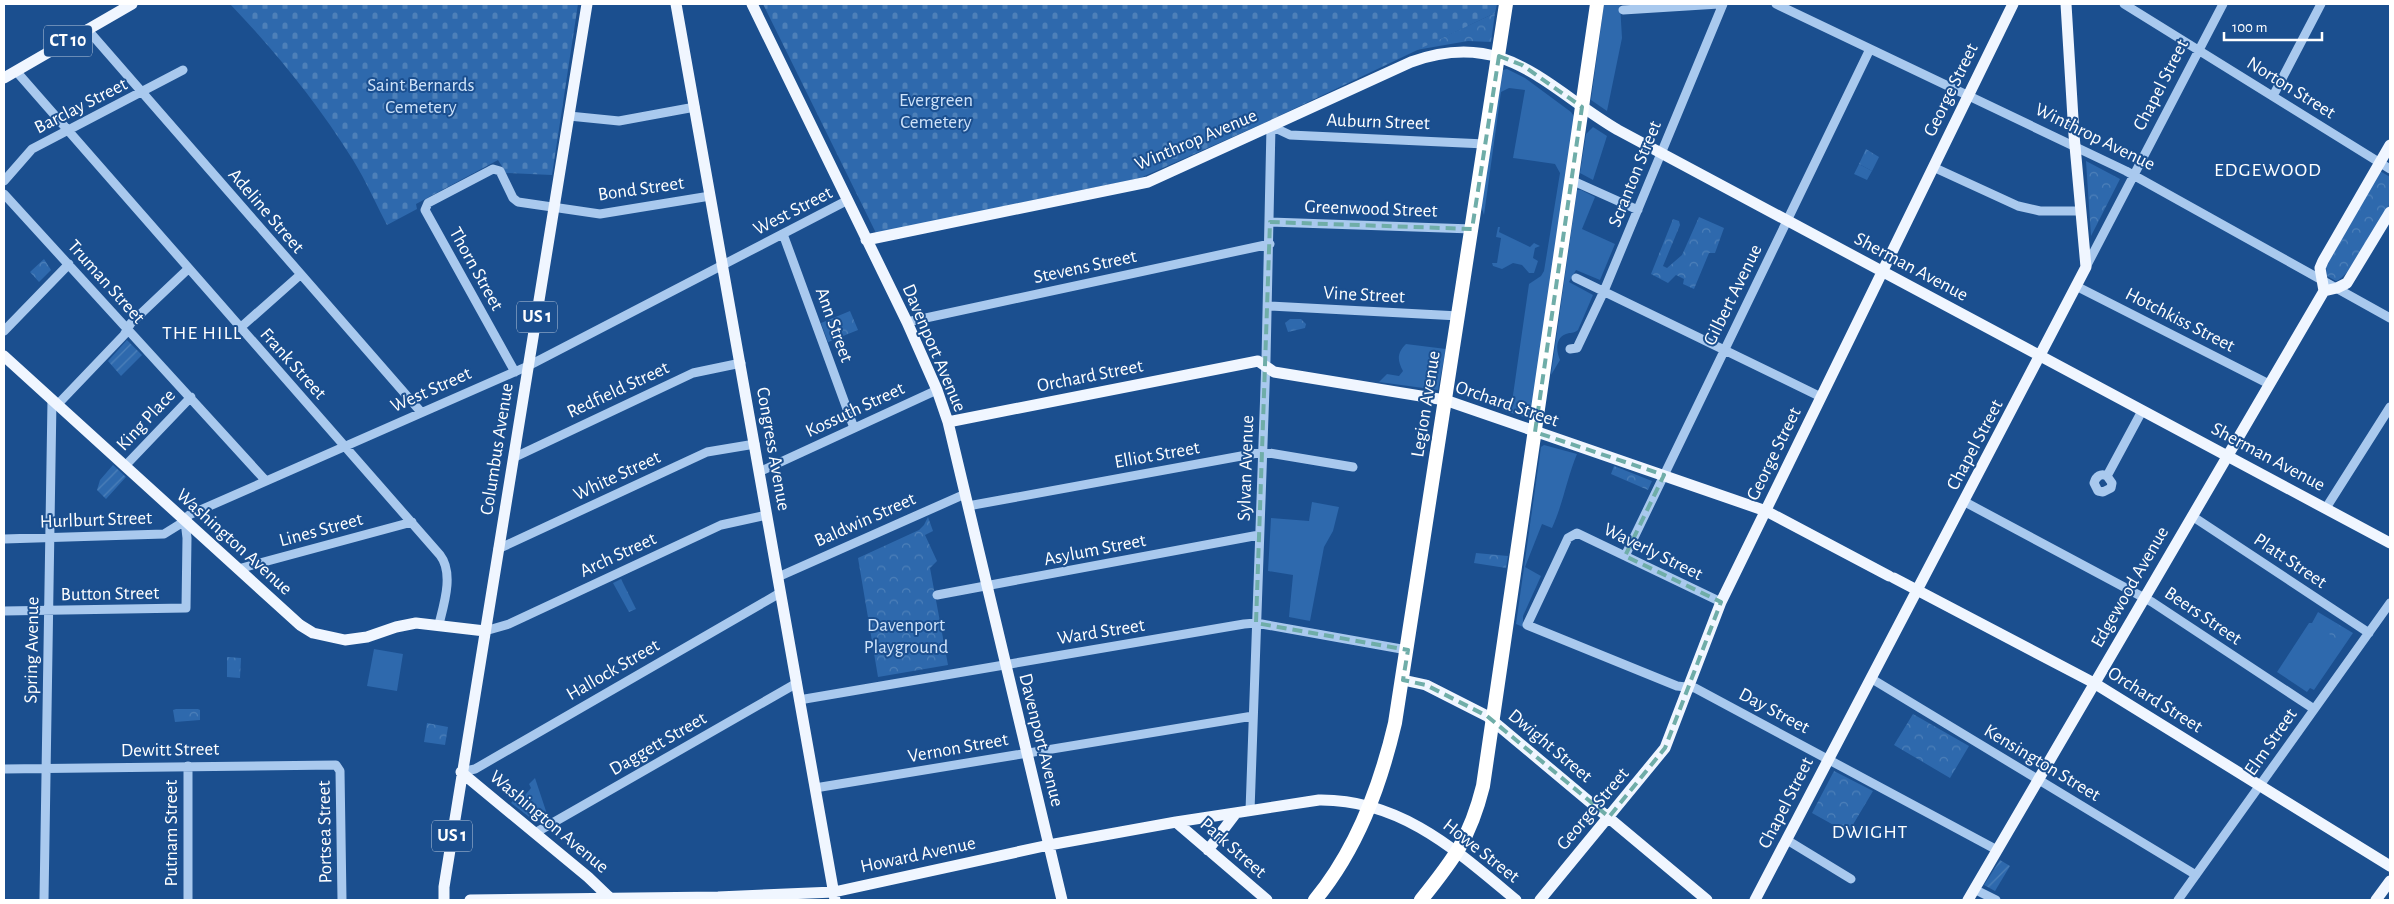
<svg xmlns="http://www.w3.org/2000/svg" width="2394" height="904" viewBox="0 0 2394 904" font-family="'Alegreya Sans',sans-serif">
<defs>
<pattern id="forest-crowns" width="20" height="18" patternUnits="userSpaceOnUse" patternTransform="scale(1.25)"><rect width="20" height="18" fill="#2e69ad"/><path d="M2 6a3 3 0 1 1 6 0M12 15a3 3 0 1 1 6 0" fill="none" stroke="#4d80b9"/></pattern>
<pattern id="cemetery-stones" width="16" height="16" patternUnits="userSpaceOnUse" patternTransform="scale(1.25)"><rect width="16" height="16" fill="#2e69ad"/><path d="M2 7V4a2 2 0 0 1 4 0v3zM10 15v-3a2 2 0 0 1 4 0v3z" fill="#4d80b9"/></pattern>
<pattern id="garden-furrows" width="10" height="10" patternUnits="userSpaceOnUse" patternTransform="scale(1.25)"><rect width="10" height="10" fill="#2e69ad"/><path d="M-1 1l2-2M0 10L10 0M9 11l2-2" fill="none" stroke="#4d80b9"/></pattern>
</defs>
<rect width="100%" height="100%" fill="#1b4f8f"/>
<path fill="#2e69ad" d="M1604,4H1620L1622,38L1607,111L1591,100Z
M1507,69L1525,78L1571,112L1575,118L1531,417L1527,418L1502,410L1505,401L1512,402L1529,284L1541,276L1544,271L1560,173L1555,164L1513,158L1525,90L1509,88L1501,92L1484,215L1481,206L1502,70Z
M1593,127L1607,136L1593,180L1580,173L1586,134Z
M1859,164L1872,171L1867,180L1854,174Z
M1577,190H1581L1595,197L1582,229L1615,244L1600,280L1576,270L1569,282L1593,295L1578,330C1573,334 1571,332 1566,334C1555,338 1556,351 1560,360L1551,375Z
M1498,227H1500L1499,232L1530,247L1534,243L1540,246L1535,248L1533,258L1538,261L1534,273H1529L1522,265L1513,263L1502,269L1493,266L1492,263H1497L1501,238L1496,237Z
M1406,344L1446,349L1438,390L1379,382L1387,374L1399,376L1403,371C1397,360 1397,353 1406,344Z
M1544,445L1577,454C1567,478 1563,504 1552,528L1542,524L1525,567L1541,576L1523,616V627L1516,624L1541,447Z
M1312,502L1339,507L1333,531L1324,547L1310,621L1289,617L1293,575L1268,571L1271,518L1309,521Z
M2318,612L2353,633L2314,690L2310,688L2307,692L2277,672L2309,623H2312Z
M374,649L403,654L397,691L367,686Z
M535,778L548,817L537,823L511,803L516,797L521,800L531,788L529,784Z"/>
<path fill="url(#forest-crowns)" d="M1495,13L1491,42L1468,41L1416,50Z
M1866,149L1879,157L1872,171L1859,164Z
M2086,161L2120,179L2091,236Z
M2380,171L2390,177C2390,185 2392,197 2389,205C2384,219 2350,277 2336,281L2327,276L2326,267Z
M1699,217L1724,228L1715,253H1709L1694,289L1683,284L1684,279L1676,275L1668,283L1651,274L1673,219L1679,221L1680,225L1663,266L1667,268L1682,255Z
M44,259L51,270L39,282L30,272Z
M850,311L858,330L828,342L821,323Z
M1290,319H1301L1306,324L1305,328L1288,332L1285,323Z
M1614,466L1652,481L1648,490L1611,474Z
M928,517L933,531L925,535L937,561L930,568L948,665L878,677L858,558L919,530L924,525Z
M1476,553L1508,556L1506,568L1474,563Z
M621,579L636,609L629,612L613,583Z
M2336,623L2351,633L2344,644L2329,634Z
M227,657L241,658L240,678L227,677Z
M176,709H198L200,710V720L175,722L173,710Z
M1913,714L1969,746L1950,778L1894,745Z
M427,723L448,727L445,745L424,742Z
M1834,771L1873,791L1848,833L1812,813Z"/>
<path fill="url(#cemetery-stones)" d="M230,4H578L552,175L506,173L498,160L416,204L417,209L387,225C376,204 366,181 353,160C318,104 276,52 230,4Z
M763,4H1497L1495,13L1264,123L1140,178L876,233Z"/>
<path fill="url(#garden-furrows)" d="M127,340L142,355L121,376L108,361Z
M113,465L126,477L106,499L97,490L100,480Z
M2000,860L2010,866L1995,891L1984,885Z"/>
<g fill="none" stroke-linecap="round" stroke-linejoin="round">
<path stroke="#a9c9ee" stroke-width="9" d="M1776,4L2126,171L2390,318
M2124,4L2390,169
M1623,10L1719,4
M87,29L421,412
M16,71L440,555C454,573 444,604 439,624
M2273,96L2321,4
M569,116L619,121L695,107
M1933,167L2018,206L2040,211H2080
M1571,180L1638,210
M4,181L32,149L183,70
M4,194L266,481
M1270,222L1472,229
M783,234L854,428
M2086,267L2223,4
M1576,278L1821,397
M2076,286L2269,384
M1268,306L1459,316
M907,322L1270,244
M240,328L300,275
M4,331L69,264
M1570,349L1577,348L1604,291L1723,4
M515,372L425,210L428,203L493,169L500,171L513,198L518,202L600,214L710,196
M58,404L124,335L131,323L188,269
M513,458L693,373L741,363
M125,466L191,397
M759,472L937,390
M2107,476C2101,473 2096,476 2094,483L2098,491L2103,492L2111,488L2112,483L2107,476L2142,411
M1965,502L2152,602L2314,709
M968,506L1263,452L1353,467
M2326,508L2390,407
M2192,516L2369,633
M4,539L164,534L185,521L189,515L528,366L848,200
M498,549L707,452L755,444
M1625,556L1870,49
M238,569L412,522
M778,577L965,494
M937,595L1259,535
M1721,602L1577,533L1568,538L1527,625L1677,686L1695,688L1997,850
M4,611L186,608L187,538L185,521
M485,631L509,624L721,525L767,515
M1872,679L2196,875
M799,700L1244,624L1256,623L1407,650
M188,766V900
M4,769L336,765L340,771L342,900
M461,772L475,769L780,593
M815,788L1253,716
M1250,811L1266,359L1271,126L1290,135L1485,144
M535,833L797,683
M1787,840L1851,879
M1974,889L1996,900
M44,900L52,400
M2178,900L2390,603"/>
<path stroke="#f0f6ff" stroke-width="11" d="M676,4L835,900
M752,4L907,322L937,390L948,422L1062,900
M4,78L132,4
M866,240L1148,182L1411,62C1505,28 1545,87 1618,130L2390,543
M2324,291L2337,288L2347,283L2390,212
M4,356L300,625L313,633L345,640L367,637L396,627L416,623L485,631
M948,422L1258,361L1274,372L1445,400L1766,511L1889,576
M1894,578L2094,683L2390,866
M1403,680L1426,685L1487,716L1707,900
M461,772L588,877L612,900
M1176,822L1267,900
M1208,850L1236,813
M444,900V887L587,4
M470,900L718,897L834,892L1049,845L1176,822L1319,800C1401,799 1457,851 1516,900
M1540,900L1665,748L1721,602L2013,4
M1755,900L2086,267L2074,135L2066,4
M1968,900L2324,291L2320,268L2323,261L2390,145
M2376,900L2390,881"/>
<path stroke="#fff" stroke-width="14" d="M1315,900C1357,849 1380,787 1395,723L1506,4
M1421,900C1454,859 1470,838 1483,786L1597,4"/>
</g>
<path fill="none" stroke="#6fada8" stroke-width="4" stroke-dasharray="10 6" stroke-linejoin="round" d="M1499,56L1522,65L1582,107L1535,432L1664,475L1625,556L1721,602L1665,748L1609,817L1487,716L1426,685L1403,680L1408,650L1256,623L1270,222L1472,229Z"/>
<g text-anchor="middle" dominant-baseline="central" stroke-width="4" stroke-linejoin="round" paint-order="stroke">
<g fill="#1b4f8f" stroke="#bbcadd" stroke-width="1">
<rect x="44" y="25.5" width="48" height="31" rx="4"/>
<rect x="517" y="301.5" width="40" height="31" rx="4"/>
<rect x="432" y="820.5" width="40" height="31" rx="4"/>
</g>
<g font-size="18" font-weight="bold" fill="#fff">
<text x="68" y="41">CT 10</text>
<text x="537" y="317">US 1</text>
<text x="452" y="836">US 1</text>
</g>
<g font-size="19" fill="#cfe3fa" stroke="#1b4f8f">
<text x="421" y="85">Saint Bernards<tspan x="421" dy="22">Cemetery</tspan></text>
<text x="936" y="100">Evergreen<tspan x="936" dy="22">Cemetery</tspan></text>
<text x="906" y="625">Davenport<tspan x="906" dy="22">Playground</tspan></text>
</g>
<g font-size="19" fill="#fff" stroke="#1b4f8f">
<text transform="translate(2161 85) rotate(-63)">Chapel Street</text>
<text transform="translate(2291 88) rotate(32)">Norton Street</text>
<text transform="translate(1951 90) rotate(-64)">George Street</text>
<text transform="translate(81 106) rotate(-27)">Barclay Street</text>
<text transform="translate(1378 122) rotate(2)">Auburn Street</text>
<text transform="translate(2095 137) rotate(26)">Winthrop Avenue</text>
<text transform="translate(1196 140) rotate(-23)">Winthrop Avenue</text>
<text transform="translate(1635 174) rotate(-68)">Scranton Street</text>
<text transform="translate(641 189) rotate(-8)">Bond Street</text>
<text transform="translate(1371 209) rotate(2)">Greenwood Street</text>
<text transform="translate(266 211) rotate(49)">Adeline Street</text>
<text transform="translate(793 211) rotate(-27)">West Street</text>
<text transform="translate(1085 267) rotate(-12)">Stevens Street</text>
<text transform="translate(1911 267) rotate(28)">Sherman Avenue</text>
<text transform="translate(476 269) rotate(61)">Thorn Street</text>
<text transform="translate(106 282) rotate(48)">Truman Street</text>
<text transform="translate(1364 295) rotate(3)">Vine Street</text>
<text transform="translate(1733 295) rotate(-64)">Gilbert Avenue</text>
<text transform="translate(2180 320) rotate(27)">Hotchkiss Street</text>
<text transform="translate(834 325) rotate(70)">Ann Street</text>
<text transform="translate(934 348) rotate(67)">Davenport Avenue</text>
<text transform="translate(293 364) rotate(48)">Frank Street</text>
<text transform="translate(1090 376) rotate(-11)">Orchard Street</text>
<text transform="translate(431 390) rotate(-24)">West Street</text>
<text transform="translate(618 390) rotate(-25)">Redfield Street</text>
<text transform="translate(1426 404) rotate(-81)">Legion Avenue</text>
<text transform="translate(1507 404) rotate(19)">Orchard Street</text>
<text transform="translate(855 410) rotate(-25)">Kossuth Street</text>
<text transform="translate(146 420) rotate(-47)">King Place</text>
<text transform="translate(1975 445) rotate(-62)">Chapel Street</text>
<text transform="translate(497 449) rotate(-81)">Columbus Avenue</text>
<text transform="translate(773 449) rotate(80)">Congress Avenue</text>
<text transform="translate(1774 454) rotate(-64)">George Street</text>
<text transform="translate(1157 455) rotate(-10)">Elliot Street</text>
<text transform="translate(2268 457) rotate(28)">Sherman Avenue</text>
<text transform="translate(1246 468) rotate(-88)">Sylvan Avenue</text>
<text transform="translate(617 476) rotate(-25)">White Street</text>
<text transform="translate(96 520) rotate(-2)">Hurlburt Street</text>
<text transform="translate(865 520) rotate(-24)">Baldwin Street</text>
<text transform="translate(321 530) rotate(-15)">Lines Street</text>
<text transform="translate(234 542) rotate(42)">Washington Avenue</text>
<text transform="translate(1095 550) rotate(-11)">Asylum Street</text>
<text transform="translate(1653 552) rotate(26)">Waverly Street</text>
<text transform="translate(618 555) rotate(-25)">Arch Street</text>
<text transform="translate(2290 561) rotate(34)">Platt Street</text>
<text transform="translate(2130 587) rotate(-60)">Edgewood Avenue</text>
<text transform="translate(110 594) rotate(-1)">Button Street</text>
<text transform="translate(2203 616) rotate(34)">Beers Street</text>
<text transform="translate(1101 632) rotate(-9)">Ward Street</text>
<text transform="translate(32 650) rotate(-89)">Spring Avenue</text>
<text transform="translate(613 670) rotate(-30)">Hallock Street</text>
<text transform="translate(2155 700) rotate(32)">Orchard Street</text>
<text transform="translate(1774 711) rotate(28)">Day Street</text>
<text transform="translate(1041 740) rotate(76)">Davenport Avenue</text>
<text transform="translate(2271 742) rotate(-55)">Elm Street</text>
<text transform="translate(658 744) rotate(-30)">Daggett Street</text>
<text transform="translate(1550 746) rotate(40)">Dwight Street</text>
<text transform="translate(958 748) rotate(-10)">Vernon Street</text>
<text transform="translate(170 750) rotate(-1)">Dewitt Street</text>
<text transform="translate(2042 763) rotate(31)">Kensington Street</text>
<text transform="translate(1786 803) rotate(-63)">Chapel Street</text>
<text transform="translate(1593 809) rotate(-50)">George Street</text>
<text transform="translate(549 822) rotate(40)">Washington Avenue</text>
<text transform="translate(325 832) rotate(-91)">Portsea Street</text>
<text transform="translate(171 833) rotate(-90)">Putnam Street</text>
<text transform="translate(1233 848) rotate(41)">Park Street</text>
<text transform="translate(1481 851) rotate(38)">Howe Street</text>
<text transform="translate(918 855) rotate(-12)">Howard Avenue</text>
</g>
<g font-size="20" letter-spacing="1" fill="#fff" stroke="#1b4f8f">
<text x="2268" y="170">EDGEWOOD</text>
<text x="202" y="333">THE HILL</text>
<text x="1870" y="832">DWIGHT</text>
</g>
</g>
<rect width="2394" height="904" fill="none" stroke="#ffffff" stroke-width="10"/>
<path d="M2224 32v8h98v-8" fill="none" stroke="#ffffff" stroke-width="2.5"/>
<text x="2232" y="32" font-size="15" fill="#ffffff" stroke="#1b4f8f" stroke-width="4" paint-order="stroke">100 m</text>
</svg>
